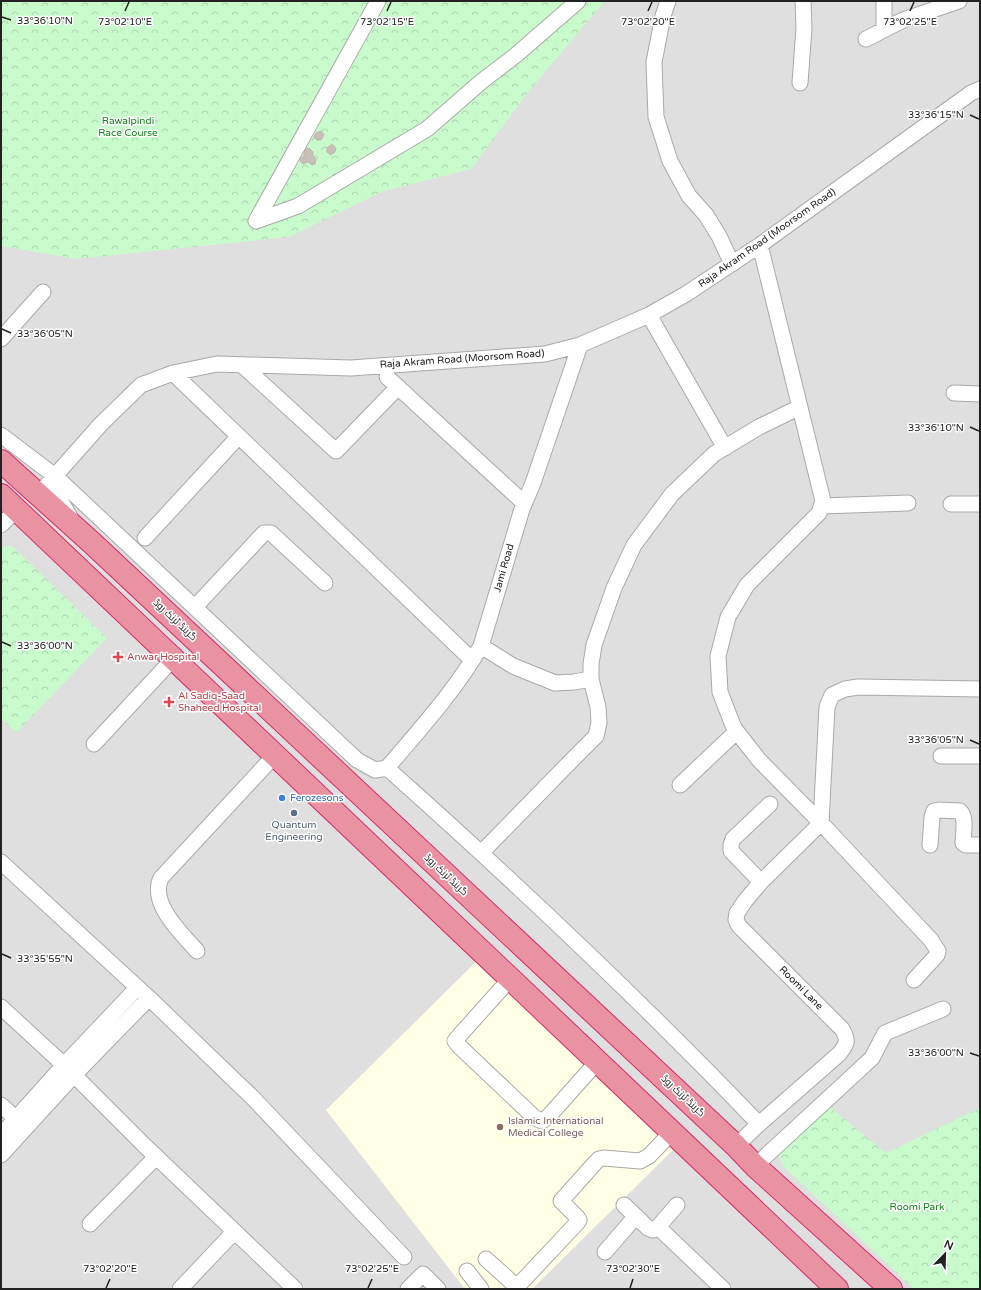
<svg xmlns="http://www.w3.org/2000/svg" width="981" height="1290" viewBox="0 0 981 1290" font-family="'Varela Round',Cairo,sans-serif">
<defs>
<pattern id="park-crowns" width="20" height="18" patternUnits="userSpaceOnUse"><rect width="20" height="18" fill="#c8facc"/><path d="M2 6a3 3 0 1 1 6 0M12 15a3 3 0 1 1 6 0" fill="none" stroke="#acd6af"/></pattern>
</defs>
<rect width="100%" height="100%" fill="#f2efe9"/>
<path fill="#e0dfdf" d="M1,1H980V1289H1Z"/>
<path fill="#ffffe5" d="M480,958L678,1145L532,1289H465L326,1110Z"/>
<path fill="url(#park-crowns)" d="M1,1H605L529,91L471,169L381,192L289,237L76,259L1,246Z
M12,546L107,638L16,733L1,718V548L2,547Z
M821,1100L886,1153L980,1108V1289H914L785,1168L773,1146Z"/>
<path fill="#c7bfb8" stroke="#c4b6ab" d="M321,131L324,135L321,140H317L314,137L316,133Z
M332,144L336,148L335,152L331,155L327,152V148Z
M309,148L313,152V156L316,159L315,164L312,165L308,162L303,164L300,161V158L304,156V150Z"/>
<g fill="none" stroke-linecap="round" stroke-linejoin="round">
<defs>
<path id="minor" d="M378,1L256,221L298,206L427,129L482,81L516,55L578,1
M668,1L663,16L654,62L656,117L670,161L689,196L706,215L719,236L732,264
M884,1V30
M866,39L903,20L959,1
M800,83L804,28L803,1
M760,245L823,501L819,513L747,585L728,617L718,656L720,692L734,728L759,760L821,823L931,940L938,951L937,955L914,980
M649,315L725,448
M1,339L43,292
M242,365L336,451L398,387
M173,373L472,660
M387,377L524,503
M954,393L980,394
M1,435L55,476L357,760L375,770L387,768
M55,476L56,493L70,517
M38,495L101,424L141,385L173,373L217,364L351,368L545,354L580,345L649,315L686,294L760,245L971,93L980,89
M951,504H980
M821,506L908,503
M1,525L16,510
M145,538L239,436
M195,607L264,533H271L325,583
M481,646L513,666L555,683L574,682L591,679
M94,744L173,659
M941,756H980
M387,768C515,882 640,1000 759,1124
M387,768C420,729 455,691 481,646L522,509L533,483L580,345
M680,785L736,732
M930,845L932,817L934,811L939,810L960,811C967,818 963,834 963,843L966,845H980
M482,852L570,762L596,736L599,723L598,707L591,679V664L594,645L614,588L634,545L672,494L714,454L759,427L800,407
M1,862L149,998L252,1097L404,1257
M761,882L731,851V845L733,839L770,804
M197,951C181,933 149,903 161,878L275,755
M510,979L459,1036L455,1041L459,1046L535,1118L542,1121L548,1117L597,1062
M1,1007L64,1065L145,1146L295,1289
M1,1105L16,1119
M1,1135L64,1065L137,988
M736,1146L759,1124L839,1054C847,1044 849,1041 842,1029L739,926L736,920L737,913L745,901L761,882L821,823L827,707L832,695L845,689L858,687L980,689
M1,1155L74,1075L149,998
M755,1166L872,1058L885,1033L943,1009
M624,1205L648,1228L653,1230L658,1227L723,1289
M90,1224L156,1157
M658,1227L677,1205
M605,1252L636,1216
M486,1259L517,1287
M467,1271L481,1289
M180,1289L234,1232
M408,1289L423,1274L438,1289
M515,1289L577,1223L579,1220L577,1217L561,1201L595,1163L599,1159L604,1158L640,1161L649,1156L672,1132"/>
<path id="highway" d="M1,461L91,542L736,1146L755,1166L891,1289
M1,495L837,1289"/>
</defs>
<use href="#minor" stroke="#a9a9a9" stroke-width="17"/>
<use href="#highway" stroke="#dc2a67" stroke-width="24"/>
<use href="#minor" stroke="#fff" stroke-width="15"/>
<use href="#highway" stroke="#e892a2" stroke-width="22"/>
</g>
<path fill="none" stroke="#222" stroke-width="1.5" d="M125,11L129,2M387,11L391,2M648,11L652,2M910,11L914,2M2,17L11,20M970,115L979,119M2,329L11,333M970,427L979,431M2,642L11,646M970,740L979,744M2,954L11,958M970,1053L979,1056M106,1288L110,1279M368,1288L372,1279M630,1288L633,1279"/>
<g fill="#e0444e" stroke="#fff" stroke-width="1.5">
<path d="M116 651h4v4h4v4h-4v4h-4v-4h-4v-4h4z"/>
<path d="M167 696h4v4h4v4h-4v4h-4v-4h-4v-4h4z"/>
</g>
<circle fill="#3f7fe0" stroke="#fff" stroke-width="1.5" cx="282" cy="798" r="4"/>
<circle fill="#5c6f8a" stroke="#fff" stroke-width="1.5" cx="294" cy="813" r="4"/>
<circle fill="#8d6e63" stroke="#fff" stroke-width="1.5" cx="500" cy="1127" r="4"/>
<g text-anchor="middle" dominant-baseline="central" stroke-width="3" stroke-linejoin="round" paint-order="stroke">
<g font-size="10" fill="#0c8416" stroke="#fff">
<text x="128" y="121">Rawalpindi<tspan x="128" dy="12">Race Course</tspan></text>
<text x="917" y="1207">Roomi Park</text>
</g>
<g font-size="10" fill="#222" stroke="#fff">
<text transform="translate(767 238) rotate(-35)">Raja Akram Road (Moorsom Road)</text>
<text transform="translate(462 359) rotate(-4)">Raja Akram Road (Moorsom Road)</text>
<text transform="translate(504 568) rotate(-74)">Jami Road</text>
<text transform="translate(175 620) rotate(43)">گرینڈ ٹرنک روڈ</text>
<text transform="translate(446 875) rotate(43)">گرینڈ ٹرنک روڈ</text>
<text transform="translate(801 988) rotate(45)">Roomi Lane</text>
<text transform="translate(683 1096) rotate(43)">گرینڈ ٹرنک روڈ</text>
</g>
<g font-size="10" fill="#be3a42" stroke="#fff" text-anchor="start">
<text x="127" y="657">Anwar Hospital</text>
<text x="178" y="696">Al Sadiq-Saad<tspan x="178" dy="12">Shaheed Hospital</tspan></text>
</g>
<g font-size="10" fill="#366cbe" stroke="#fff" text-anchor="start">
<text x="290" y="798">Ferozesons</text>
</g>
<g font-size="10" fill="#4e5e75" stroke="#fff">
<text x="294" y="825">Quantum<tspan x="294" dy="12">Engineering</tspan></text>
</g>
<g font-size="10" fill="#785e54" stroke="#fff" text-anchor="start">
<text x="508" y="1121">Islamic International<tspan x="508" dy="12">Medical College</tspan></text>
</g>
</g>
<g font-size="10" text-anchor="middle" fill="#222" stroke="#fff" stroke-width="3" stroke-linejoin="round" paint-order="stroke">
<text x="45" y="24">33°36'10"N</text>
<text x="125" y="25">73°02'10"E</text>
<text x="387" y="25">73°02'15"E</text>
<text x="648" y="25">73°02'20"E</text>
<text x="910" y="25">73°02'25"E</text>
<text x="936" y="118">33°36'15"N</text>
<text x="45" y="337">33°36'05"N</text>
<text x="936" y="431">33°36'10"N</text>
<text x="45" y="649">33°36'00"N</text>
<text x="936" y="743">33°36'05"N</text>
<text x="45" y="962">33°35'55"N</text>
<text x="936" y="1056">33°36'00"N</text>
<text x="110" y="1272">73°02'20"E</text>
<text x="372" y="1272">73°02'25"E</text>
<text x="633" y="1272">73°02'30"E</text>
</g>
<rect width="981" height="1290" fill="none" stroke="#222222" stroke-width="4"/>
<g transform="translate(945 1254) rotate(23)" stroke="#ffffff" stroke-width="3" paint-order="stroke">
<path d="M0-3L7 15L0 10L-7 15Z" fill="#222222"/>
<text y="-6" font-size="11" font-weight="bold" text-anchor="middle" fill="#222222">N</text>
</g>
</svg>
